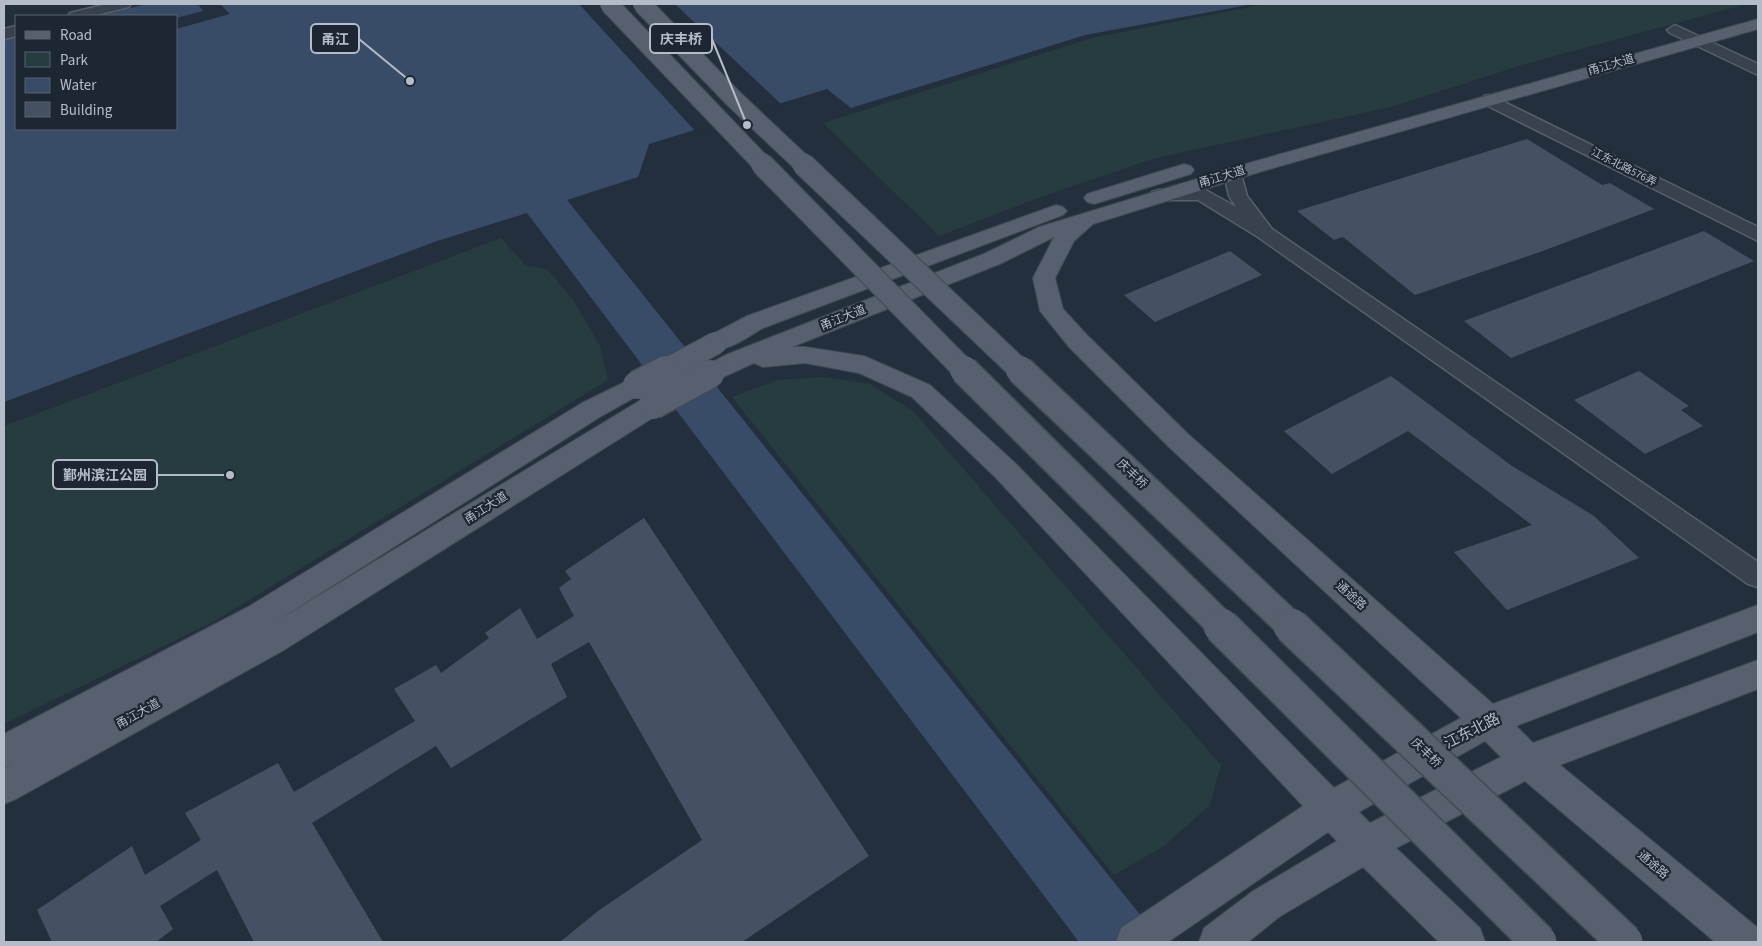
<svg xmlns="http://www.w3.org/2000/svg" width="1762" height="946" viewBox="0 0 1762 946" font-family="'Source Sans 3','Noto Sans SC',sans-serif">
<rect width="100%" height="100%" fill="#242f3e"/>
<path fill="#263c3f" d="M1266,4H1747L1525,64L1391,107L1156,158L1046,195L939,236L823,123L1092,38Z
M501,238L526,266L539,267L549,271L574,301L600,346L608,380L213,622L4,724V426Z
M824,377L870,384L913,411L1221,765L1210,805L1164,846L1114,875L732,397L777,380Z"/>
<path fill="#394c67" d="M147,4H1253L1085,35L851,108L827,89L649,144L638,177L567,200L1162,942H1079L527,213L437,241L4,402V40L16,37V129H176V16H98Z"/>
<path fill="#242f3e" d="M198,4H220L230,14L176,29V18L203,11Z
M579,4H675L782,105L696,132Z"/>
<path fill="#455162" d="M1527,139L1602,185L1610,183L1654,209L1540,252L1415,295L1343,237L1334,240L1297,211Z
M1704,231L1754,261L1511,358L1464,321Z
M1230,251L1262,275L1155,322L1124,295Z
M1639,371L1689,406L1681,410L1703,426L1645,454L1574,400Z
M1391,376L1512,466L1594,516L1639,558L1507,610L1454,552L1532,525L1408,431L1332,474L1284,431Z
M644,518L869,856L742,942H560L598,911L702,840L589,642L551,664L567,697L451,768L436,746L312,823L383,942H254L217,870L160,906L173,929L156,942H52L37,910L132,846L145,875L201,840L185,813L278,763L294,792L415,721L394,689L436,665L441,673L489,638L485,633L520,608L537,639L574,616L559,588L571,579L565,571Z"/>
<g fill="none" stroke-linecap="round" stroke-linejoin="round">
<defs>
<path id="minor" d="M107,4H131L129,7L92,16H68L70,13Z
M1675,25L1758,64V75L1670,33L1667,30Z
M16,26V36L4,39V29Z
M1490,95L1758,227V241L1484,104L1482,100L1484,96Z
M1233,168L1240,170L1247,196L1272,229L1758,562V587L1748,584L1258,237L1198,200H1152L1150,196L1152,192L1159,190L1202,188L1236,207L1229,196L1224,174L1226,170Z"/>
<path id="major" d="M1758,19V29L1263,171L1093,224L1074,241L1055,278L1063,309L1087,335L1188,434L1493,704L1758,605V632L1516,726L1533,743L1758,660V689L1560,765L1758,928V942H1715L1525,781L1396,848L1480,928L1485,942H1439L1363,867L1279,917L1248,942H1199L1204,928L1253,891L1337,841L1328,832L1168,942H1116L1121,928L1303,806L995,477L912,397L859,373L805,363L763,367L754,363L710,383L701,380L697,374L701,368L728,354L986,253L1039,227L1249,163ZM1054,237L1033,278L1040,311L1044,316L1069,347L1170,448L1461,718L1334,788L1015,463L930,385L864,356L805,347H792L1002,263ZM1485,741L1501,757L1370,823L1359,812Z
M1184,164L1191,166L1194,170L1191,174L1094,204L1087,202L1084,198L1087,194Z
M1056,205L1063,207L1067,211L1063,215L763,328C747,337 726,354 707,349L704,343L707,337L747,316Z
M637,376L646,379L650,385L646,391L600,417L275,622L644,398L653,396L662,398L666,405L662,412L284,650L16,799L4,804V768L11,765L4,767V734L248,607L582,403Z"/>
</defs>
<use href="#minor" stroke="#565f6c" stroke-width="3"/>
<use href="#major" stroke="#414a57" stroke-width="2"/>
<use href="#minor" fill="#38414e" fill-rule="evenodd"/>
<use href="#major" fill="#56606e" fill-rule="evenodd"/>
<defs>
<path id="major-bridge-far3" d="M609,4L763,165
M642,4L734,99L804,165"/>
<path id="major-bridge-far2" d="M762,164L965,371
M803,164L1021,371
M664,371L716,343"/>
<path id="major-bridge-far1" d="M964,370L1223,627
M1020,370L1292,627
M637,385L666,370
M653,405L710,374"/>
<path id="major-bridge" d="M1221,626L1539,942
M1291,626L1625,942"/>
</defs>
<use href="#major-bridge-far3" stroke="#414a57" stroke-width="20" stroke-linecap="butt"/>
<use href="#major-bridge-far2" stroke="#414a57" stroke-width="24" stroke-linecap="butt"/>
<use href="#major-bridge-far1" stroke="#414a57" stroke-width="31" stroke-linecap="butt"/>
<use href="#major-bridge" stroke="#414a57" stroke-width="38" stroke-linecap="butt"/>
<use href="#major-bridge-far3" stroke="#56606e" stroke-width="18"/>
<use href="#major-bridge-far2" stroke="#56606e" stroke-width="22"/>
<use href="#major-bridge-far1" stroke="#56606e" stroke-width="28"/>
<use href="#major-bridge" stroke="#56606e" stroke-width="35"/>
</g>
<g text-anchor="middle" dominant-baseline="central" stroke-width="4.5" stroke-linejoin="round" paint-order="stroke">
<g font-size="11" fill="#b4bcc9" stroke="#1d2633">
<text transform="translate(1624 167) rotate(27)">江东北路576弄</text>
</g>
<g font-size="12" fill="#b4bcc9" stroke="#1d2633">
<text transform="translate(1611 65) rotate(-16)">甬江大道</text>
<text transform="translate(1222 177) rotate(-17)">甬江大道</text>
<text transform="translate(843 318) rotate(-22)">甬江大道</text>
<text transform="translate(1132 474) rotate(43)">庆丰桥</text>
<text transform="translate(486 508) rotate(-32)">甬江大道</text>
<text transform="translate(1351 596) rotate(42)">通途路</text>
<text transform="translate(138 714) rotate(-29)">甬江大道</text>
<text transform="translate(1426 753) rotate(44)">庆丰桥</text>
<text transform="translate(1653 865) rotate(40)">通途路</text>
</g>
<g font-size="15" fill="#b4bcc9" stroke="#1d2633">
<text transform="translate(1472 731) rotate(-27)">江东北路</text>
</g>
</g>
<path fill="none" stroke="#b4bcc9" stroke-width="2" d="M747 125L712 39M410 81L359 39M230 475L157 475"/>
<g fill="#b4bcc9" stroke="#1d2633" stroke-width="2">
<circle cx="747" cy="125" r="5"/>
<circle cx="410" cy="81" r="5"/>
<circle cx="230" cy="475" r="5"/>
</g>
<g fill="#1d2633" stroke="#b4bcc9" stroke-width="2">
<rect x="650" y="24" width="62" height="29" rx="5"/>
<rect x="311" y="24" width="48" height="29" rx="5"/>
<rect x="53" y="460" width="104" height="29" rx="5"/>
</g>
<g font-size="14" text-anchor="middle" font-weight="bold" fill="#b4bcc9">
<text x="681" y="44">庆丰桥</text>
<text x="335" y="44">甬江</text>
<text x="105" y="480">鄞州滨江公园</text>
</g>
<rect width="1762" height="946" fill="none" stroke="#b4bcc9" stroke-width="10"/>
<rect x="15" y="15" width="162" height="115" fill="#1d2633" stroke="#59626f"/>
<rect x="25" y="31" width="25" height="8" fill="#56606e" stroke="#59626f"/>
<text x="60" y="40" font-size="15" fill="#b4bcc9">Road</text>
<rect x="25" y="52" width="25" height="15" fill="#263c3f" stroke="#59626f"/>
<text x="60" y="65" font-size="15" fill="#b4bcc9">Park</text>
<rect x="25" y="78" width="25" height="15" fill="#394c67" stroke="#59626f"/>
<text x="60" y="90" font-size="15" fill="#b4bcc9">Water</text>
<rect x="25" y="102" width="25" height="15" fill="#455162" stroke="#59626f"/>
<text x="60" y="115" font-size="15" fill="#b4bcc9">Building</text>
</svg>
